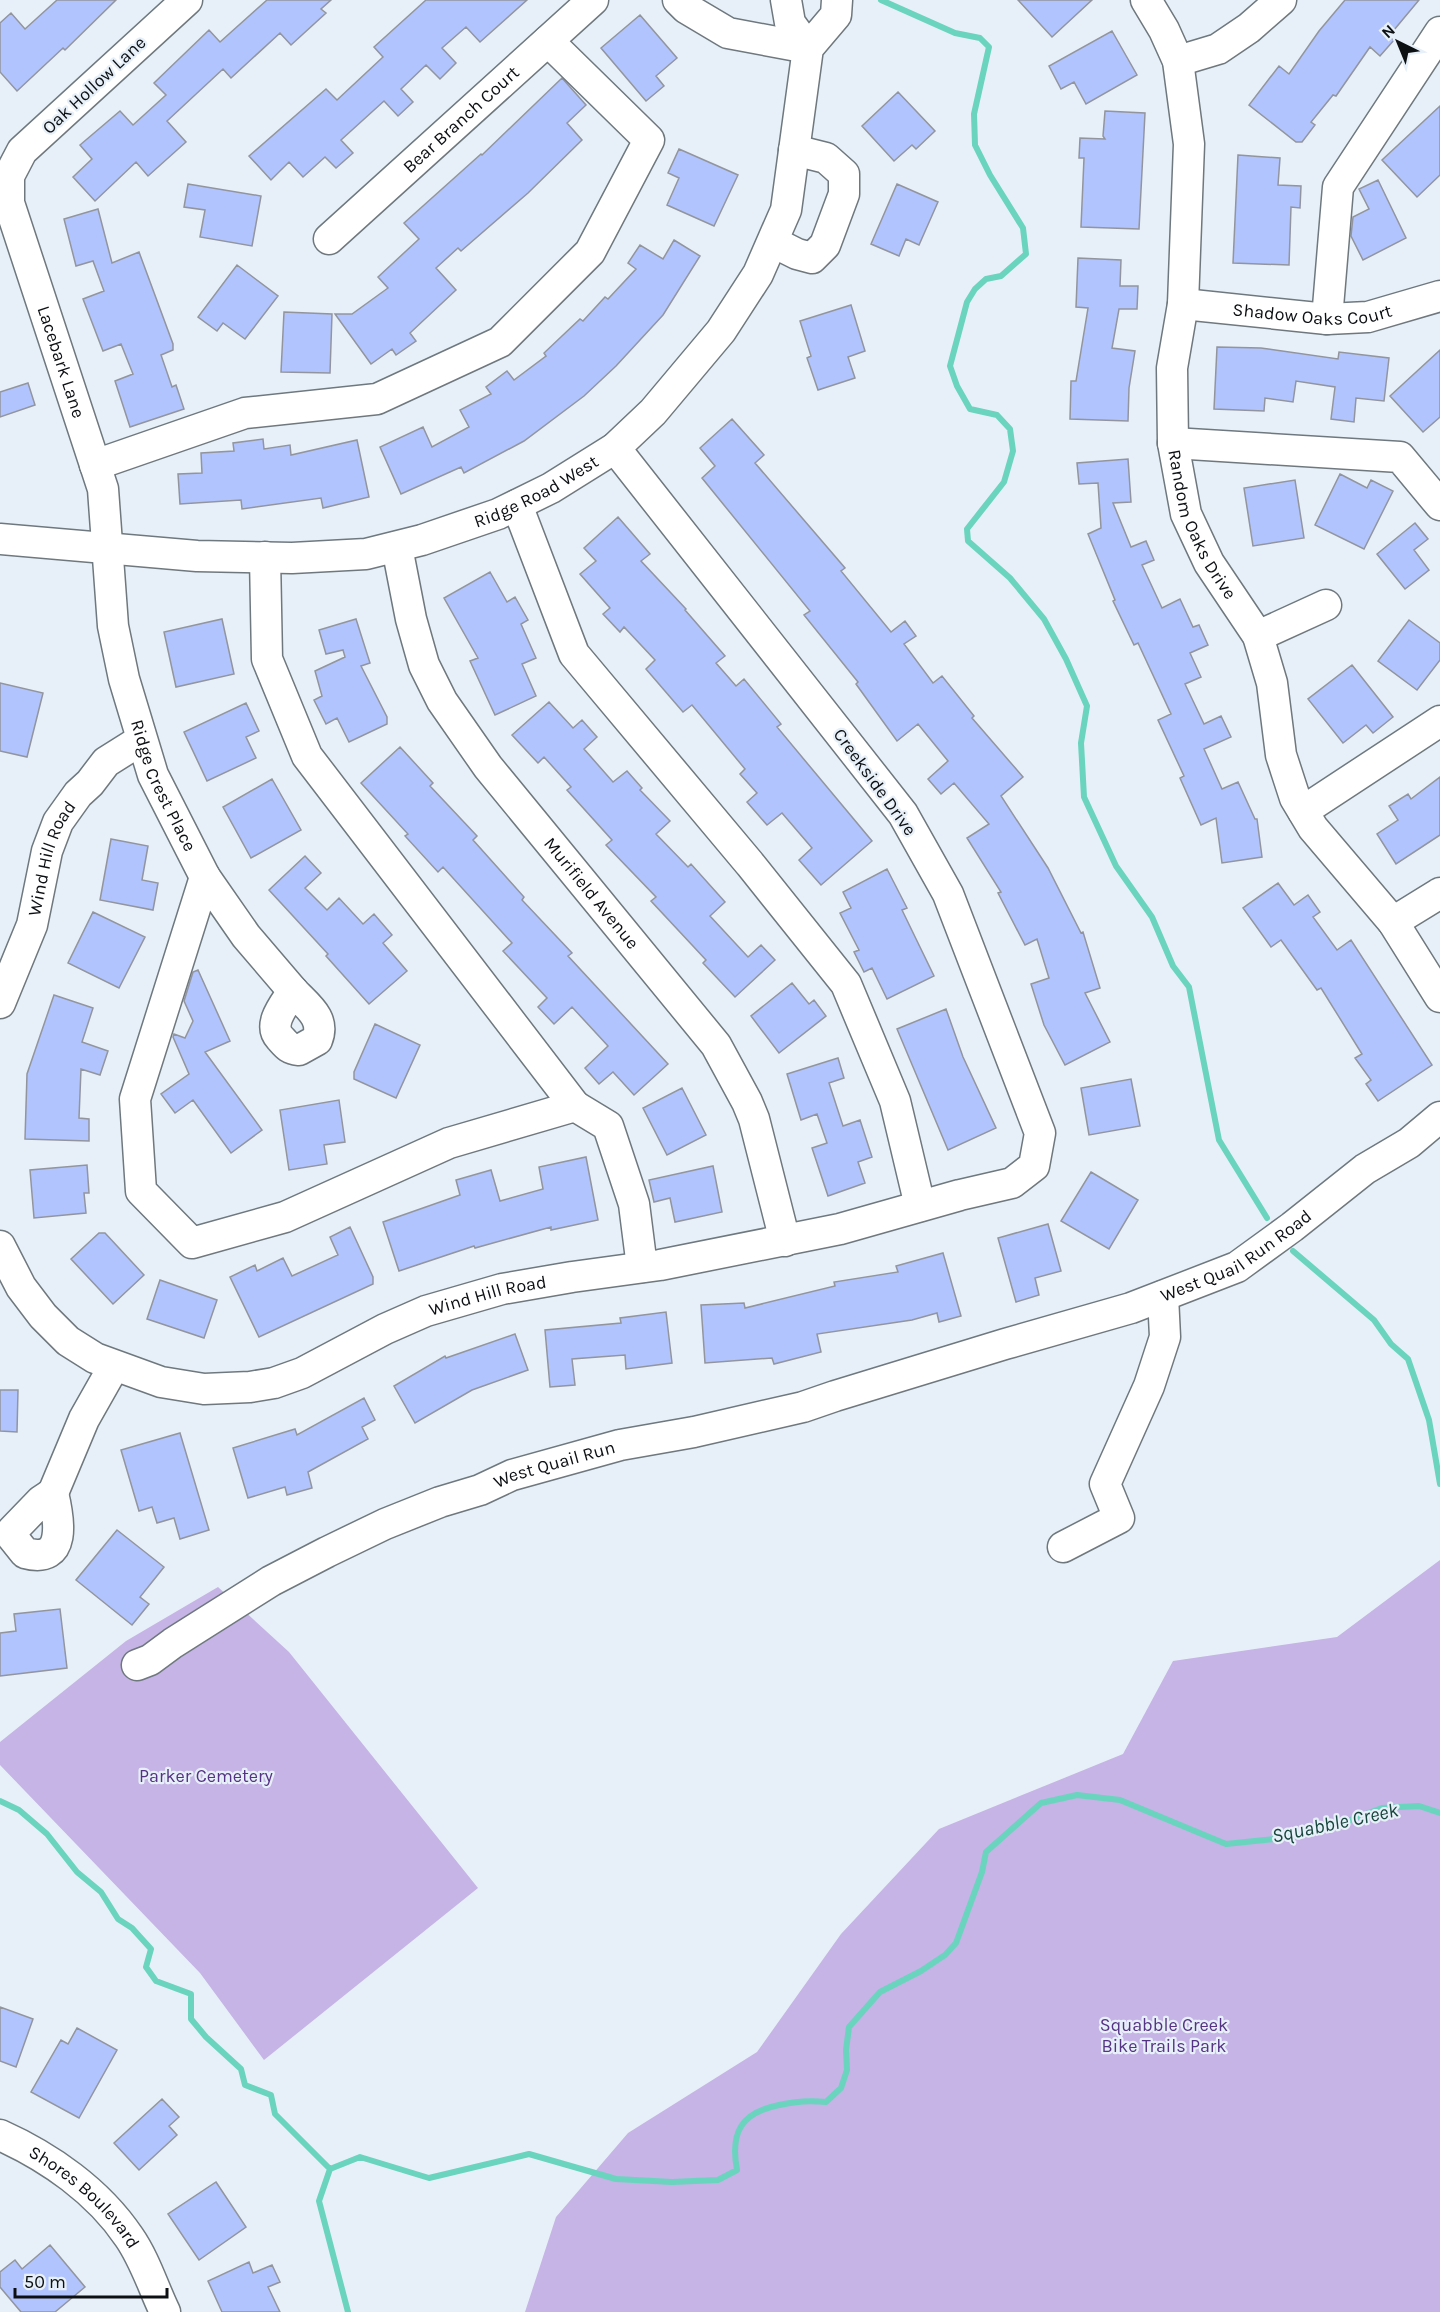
<svg xmlns="http://www.w3.org/2000/svg" width="1440" height="2312" viewBox="0 0 1440 2312" font-family="Karla,sans-serif">
<rect width="100%" height="100%" fill="#e7f0f8"/>
<path fill="#c5b4e5" d="M1440,1560V2312H525L556,2217L628,2133L757,2052L841,1934L939,1829L1123,1754L1173,1661L1337,1637Z
M218,1587L289,1652L478,1888L264,2060L200,1973L0,1765V1742L126,1641Z"/>
<g fill="none" stroke-linecap="round" stroke-linejoin="round">
<path stroke="#6ad4be" stroke-width="6" d="M881,0L955,33L980,38L989,47L974,114L975,145L990,175L1023,228L1026,254L1001,276L986,279L975,289L967,302L950,366L957,386L970,409L997,415L1010,429L1013,451L1004,482L967,529L968,541L1010,578L1044,619L1066,659L1087,706L1081,743L1084,797L1116,866L1152,917L1173,966L1189,987L1219,1140L1267,1218
M1293,1251L1374,1320L1391,1344L1408,1359L1429,1420L1440,1484
M0,1801L19,1810L47,1834L77,1872L101,1892L118,1919L132,1928L151,1949L146,1967L156,1981L191,1994V2019L206,2037L241,2069L245,2085L271,2095L275,2114L330,2169
M348,2312L319,2201L330,2169L360,2157L429,2178L529,2154L616,2179L672,2182L718,2180L737,2170C730,2132 741,2113 779,2105C796,2101 809,2100 826,2102L841,2088L847,2070L846,2050L849,2027L880,1992L921,1971L945,1955L956,1943L982,1872L986,1852L1041,1803L1077,1795L1120,1800L1226,1844L1275,1839L1329,1828L1382,1808L1419,1806L1440,1813"/>
</g>
<path fill="#b1c4fd" stroke="#92959e" stroke-width="1.5" d="M57,0H116L65,50L63,48L17,91L0,72V23L11,13L25,29Z
M267,0H331L321,9L326,13L291,45L280,33L231,78L223,69L167,121L186,142L148,176L136,162L95,201L73,177L92,159L80,145L120,111L133,125L166,95L154,83L209,30L220,42Z
M426,0H527L480,42L466,27L442,48L456,63L440,79L426,65L401,89L413,102L398,116L384,101L341,140L353,153L336,168L325,157L303,177L289,162L271,180L249,156L326,89L337,100L383,57L374,47Z
M1018,0H1092L1052,37Z
M1345,0H1419L1389,36L1394,40L1380,56L1370,47L1336,96L1333,95L1311,122L1315,125L1302,142H1296L1249,105L1279,66L1289,74L1319,31Z
M640,15L677,58L656,76L664,86L646,101L601,48Z
M1112,31L1137,75L1086,104L1074,82L1061,89L1049,66Z
M562,78L586,105L567,123L582,140L528,193L461,251L458,248L436,268L456,290L410,333L416,341L396,355L392,349L371,364L335,314H352L388,288L378,277L419,239L404,223L481,154L482,155Z
M898,92L935,131L916,149L912,145L894,161L862,126Z
M1440,106V175L1417,197L1382,160Z
M1105,111L1145,113L1139,229L1081,227L1084,158H1079L1080,138L1105,139L1103,136Z
M679,149L738,175L714,226L667,205L679,178L668,173Z
M1238,155L1280,158L1278,185L1301,186L1300,208L1291,207L1289,265L1233,263Z
M1378,180L1406,238L1363,260L1351,236L1353,217L1369,209L1359,189Z
M188,184L261,196L252,246L200,237L205,210L184,207Z
M897,184L938,202L919,245L906,239L899,256L871,244Z
M98,209L112,263L139,252L173,344V350L161,355L172,387L176,385L184,409L130,427L115,381L133,374L121,344L103,351L83,299L104,291L93,261L76,266L64,219Z
M674,240L700,256L663,315L616,366L584,396L524,441L464,473L461,467L401,494L380,447L423,427L432,447L469,427L460,410L491,394L486,387L507,371L514,380L546,356L544,353L580,319L583,321L605,297L608,299L636,269L628,263L640,245L663,259Z
M1078,258L1121,260L1120,286H1138L1137,309H1119L1112,348L1135,351L1129,388L1128,421L1070,419L1071,381H1076L1088,308L1076,307Z
M237,265L278,296L245,339L223,323L217,331L198,317Z
M851,305L865,351L848,357L855,378L818,390L807,358L811,356L800,321Z
M284,312L332,314L330,373L281,372Z
M1217,347L1261,348L1338,359L1339,352L1389,358L1384,401L1356,398L1354,422L1331,419L1335,387L1296,381L1293,402L1265,398L1264,411L1214,409Z
M1440,350V417L1423,432L1390,396Z
M28,383L35,405L0,417V392Z
M732,419L764,455L755,463L845,568L841,571L891,632L905,621L916,636L904,644L933,683L942,676L974,716L972,718L1023,777L1001,796L1048,868L1081,933L1083,932L1100,988L1085,993L1110,1042L1065,1065L1044,1025L1031,984L1049,978L1037,939L1025,945L998,893L1001,892L967,838L989,824L954,783L941,794L928,779L948,761L918,724L897,741L856,684L858,682L804,615L810,611L702,478L715,466L700,448Z
M263,439L264,449L290,445L291,455L357,440L369,497L323,508L321,498L242,509L241,500L180,504L178,474L202,473L201,453L234,451L233,443Z
M1128,459L1131,502L1113,503L1131,547L1146,541L1154,560L1142,565L1162,608L1180,599L1193,627L1199,625L1208,645L1190,653L1201,677L1185,684L1204,724L1221,716L1231,737L1204,749L1222,789L1238,782L1255,819H1257L1262,857L1222,863L1216,818L1201,825L1180,778L1184,776L1158,720L1171,714L1138,643L1134,645L1113,601L1115,600L1088,534L1101,528L1098,483L1079,484L1077,463Z
M1340,474L1367,488L1371,480L1393,491L1364,549L1315,525Z
M1295,480L1304,538L1253,546L1244,488Z
M618,517L650,554L641,561L686,609L685,610L725,656L716,663L736,686L744,679L781,724L777,727L872,841L821,885L799,860L812,848L782,813L767,825L747,802L757,793L740,774L745,769L692,705L683,712L646,669L655,660L624,627L620,632L603,614L610,608L580,574L596,561L584,548Z
M1415,523L1428,539L1414,550L1429,570L1405,589L1377,554Z
M490,572L507,602L515,597L528,620L521,624L536,658L522,664L536,696L495,715L470,661L478,658L444,598Z
M222,619L234,674L176,687L164,632Z
M356,619L370,663L361,666L387,717V724L349,742L337,718L326,724L314,700L322,696L315,671L345,657L343,650L326,654L319,630Z
M1409,620L1440,643V660L1417,690L1378,661Z
M1352,665L1393,717L1373,733L1366,725L1343,743L1308,699Z
M0,683L43,693L27,757L0,751Z
M549,702L573,728L582,720L597,737L584,749L613,782L627,771L642,788L640,790L670,821L656,834L688,867L691,864L725,902L710,916L748,957L761,945L775,960L735,997L703,963L706,960L651,901L656,897L606,845L612,840L567,790L571,787L544,757L538,763L512,735Z
M246,703L259,731L246,737L256,758L207,781L184,732Z
M400,747L433,783L430,786L477,836L473,840L524,897L522,900L572,953L568,956L668,1064L634,1095L613,1072L599,1084L585,1068L608,1046L572,1007L554,1024L538,1007L547,998L503,951L512,943L443,867L438,872L405,836L408,834L361,783Z
M1440,777V835L1396,864L1377,834L1398,820L1389,806L1408,794L1411,799Z
M272,779L301,830L251,858L223,807Z
M111,839L148,846L142,880L158,883L153,910L100,900Z
M305,856L321,873L305,888L327,910L339,898L363,924L374,914L392,935L383,943L407,971L369,1004L326,956L328,954L269,890Z
M887,869L907,908L902,910L934,976L887,999L872,968L864,972L854,952L859,950L840,913L851,908L843,892Z
M1278,883L1294,905L1308,895L1320,912L1313,917L1337,950L1351,940L1432,1065L1378,1101L1366,1084L1371,1080L1355,1058L1362,1054L1321,988L1317,990L1281,940L1271,947L1243,908Z
M93,912L145,937L119,988L68,963Z
M198,970L230,1041L205,1052L262,1130L231,1153L193,1100L175,1113L161,1094L189,1074L173,1037L174,1034L185,1038L193,1021L184,1001L193,972Z
M792,983L809,1004L814,1000L826,1016L779,1053L751,1016Z
M54,995L93,1008L82,1042L108,1051L100,1075L81,1069L79,1118L89,1119V1141L25,1139L27,1074Z
M946,1009L963,1057L996,1128L948,1150L897,1029Z
M375,1024L420,1045L396,1098L354,1079V1072Z
M838,1058L844,1078L829,1083L843,1126L860,1120L872,1157L858,1162L865,1183L828,1196L812,1148L827,1143L817,1114L801,1120L787,1074Z
M1131,1079L1140,1126L1089,1135L1081,1088Z
M682,1088L706,1135L667,1155L643,1108Z
M339,1100L345,1142L324,1145L327,1164L289,1170L280,1110Z
M586,1157L598,1220L551,1230V1227L475,1248L474,1246L399,1271L383,1222L460,1195L456,1180L491,1170L500,1201L543,1189L539,1167Z
M87,1165L89,1193H84L86,1213L34,1218L30,1170Z
M713,1166L722,1212L675,1222L670,1198L654,1202L649,1180Z
M1091,1172L1138,1200L1109,1249L1061,1221Z
M1048,1224L1061,1271L1035,1278L1039,1295L1016,1302L998,1238Z
M350,1227L373,1277V1284L259,1337L230,1277L255,1265L257,1271L283,1258L292,1276L338,1255L330,1237Z
M99,1233H105L144,1275L113,1304L71,1259Z
M943,1253L961,1316L939,1322L937,1313L912,1320L817,1334L821,1352L774,1364L772,1358L705,1363L701,1305L744,1303L745,1308L835,1286L834,1282L898,1272L896,1266Z
M160,1280L217,1300L204,1338L147,1319Z
M666,1312L672,1363L626,1369L625,1355L572,1359L575,1385L550,1387L545,1330L621,1323L620,1318Z
M515,1334L528,1370L472,1390L415,1423L394,1386L445,1356L446,1358Z
M0,1390H18L17,1432L0,1431Z
M364,1398L375,1420L362,1427L368,1439L308,1472L312,1488L287,1495L285,1487L248,1498L233,1448L295,1429L297,1435Z
M180,1433L209,1530L180,1539L174,1518L157,1523L152,1507L139,1511L121,1450Z
M117,1530L164,1567L140,1597L149,1604L132,1625L76,1580Z
M60,1609L67,1668L0,1676V1633L16,1631L14,1614Z
M0,2007L33,2019L16,2067L0,2061Z
M77,2028L117,2050L79,2118L31,2092L61,2040L68,2044Z
M162,2099L179,2117L169,2126L177,2135L139,2170L114,2143Z
M216,2182L246,2227L199,2260L168,2214Z
M50,2245L85,2287L55,2312H21L0,2287V2272L15,2260L22,2269Z
M249,2262L253,2273L272,2265L280,2282L268,2287L280,2312H222L208,2281Z"/>
<g fill="none" stroke-linecap="round" stroke-linejoin="round">
<defs>
<g id="minor">
<path id="s1" d="M187,0L22,151L9,176V203L103,489L113,626L124,679L153,775L205,877L246,936L293,991"/>
<path d="M678,0L686,8L728,33L808,48"/>
<path d="M786,0L790,23L808,48"/>
<path id="s2" d="M1146,0L1164,30L1178,61L1189,144L1183,304L1172,368L1173,443L1186,514L1209,563L1258,636L1272,683L1281,755L1295,798L1313,828L1393,922L1440,997"/>
<path d="M1178,61L1218,49L1249,28L1281,0"/>
<path id="s3" d="M329,239L593,0"/>
<path d="M773,242L797,254L812,258L825,245L844,194V174L826,158L794,150"/>
<path id="s4" d="M1183,304L1327,319L1368,317L1440,296"/>
<path d="M1327,319L1338,187L1440,32"/>
<path d="M1173,443L1400,457L1440,505"/>
<path d="M95,465L245,413L377,399L500,342L590,252L649,140L548,41"/>
<path d="M517,505L574,654L750,864L846,984L895,1101L920,1206"/>
<path id="s5" d="M0,539L197,556L292,558L366,554L422,540L498,514L551,488L615,448L653,412L721,331L758,274L786,210L808,48L836,15L837,0"/>
<path id="s6" d="M397,547L411,619L424,665L442,701L488,767L716,1045L747,1102L754,1119L785,1241"/>
<path d="M265,557L267,659L307,756L575,1106"/>
<path d="M1258,636L1326,605"/>
<path d="M1303,811L1440,721"/>
<path d="M205,877L135,1099L141,1191L192,1243L285,1217L449,1143L575,1106L608,1126L634,1204L642,1267"/>
<path d="M1393,922L1440,893"/>
<path d="M293,991C307,1006 326,1018 317,1040L299,1050C289,1049 287,1046 280,1038C267,1024 285,1004 293,991Z"/>
<path id="s7" d="M0,1003L32,925L47,851L58,822L78,794L90,783L106,762L141,740"/>
<path id="s8" d="M0,1246L21,1287L43,1316L68,1341L95,1358L161,1382L204,1389L250,1387L274,1383L302,1373L385,1329L426,1311L502,1289L572,1277L660,1265L840,1229L960,1195L1012,1183L1034,1166L1040,1133L948,894L903,814L615,448"/>
<path d="M53,1493C59,1518 68,1565 25,1553L13,1538L12,1531L41,1501Z"/>
<path d="M53,1493L84,1419L114,1366"/>
<path d="M1063,1547L1119,1518L1105,1484L1149,1386L1165,1337L1163,1296"/>
<path id="s9" d="M137,1665L150,1660L173,1643L271,1581L327,1552L385,1524L440,1502L480,1490L512,1475L620,1445L694,1432L803,1407L835,1396L1005,1344L1131,1308L1237,1267L1292,1227L1365,1169L1409,1143L1440,1117"/>
<path id="s10" d="M0,2135C49,2157 98,2191 129,2237C145,2260 153,2287 165,2312"/>
</g>
</defs>
<use href="#minor" stroke="#6f787e" stroke-width="33"/>
<use href="#minor" stroke="#fff" stroke-width="30"/>
</g>
<g text-anchor="middle" dominant-baseline="central" stroke-width="4.5" stroke-linejoin="round" paint-order="stroke">
<g font-size="18" fill="#0d1013" stroke="#e7f0f8">
<text transform="translate(94 85) rotate(-43)">Oak Hollow Lane</text>
<text stroke="none"><textPath href="#s3" startOffset="178">Bear Branch Court</textPath></text>
<text stroke="none"><textPath href="#s4" startOffset="130">Shadow Oaks Court</textPath></text>
<text stroke="none"><textPath href="#s1" startOffset="446">Lacebark Lane</textPath></text>
<text stroke="none"><textPath href="#s5" startOffset="549">Ridge Road West</textPath></text>
<text stroke="none"><textPath href="#s2" startOffset="540">Random Oaks Drive</textPath></text>
<text transform="translate(875 782) rotate(54)">Creekside Drive</text>
<text stroke="none"><textPath href="#s1" startOffset="885">Ridge Crest Place</textPath></text>
<text stroke="none"><textPath href="#s7" startOffset="154">Wind Hill Road</textPath></text>
<text stroke="none"><textPath href="#s6" startOffset="405">Murifield Avenue</textPath></text>
<text stroke="none"><textPath href="#s9" startOffset="1182">West Quail Run Road</textPath></text>
<text stroke="none"><textPath href="#s8" startOffset="566">Wind Hill Road</textPath></text>
<text stroke="none"><textPath href="#s9" startOffset="466">West Quail Run</textPath></text>
<text stroke="none"><textPath href="#s10" startOffset="106">Shores Boulevard</textPath></text>
</g>
<g font-size="18" fill="#563285" stroke="#e7f0f8">
<text x="206" y="1776">Parker Cemetery</text>
<text x="1164" y="2025">Squabble Creek<tspan x="1164" dy="21">Bike Trails Park</tspan></text>
</g>
<g font-size="20" font-style="italic" fill="#16453c" stroke="#e7f0f8">
<text transform="translate(1335 1823) rotate(-12)">Squabble Creek</text>
</g>
</g>
<g transform="translate(1398 42) rotate(317)" stroke="#e7f0f8" stroke-width="4.5" paint-order="stroke">
<path d="M0-4.5L10 22L0 15L-10 22Z" fill="#0d1013"/>
<text y="-9" font-size="16" font-weight="bold" text-anchor="middle" fill="#0d1013">N</text>
</g>
<path d="M15 2288v9h152v-9" fill="none" stroke="#0d1013" stroke-width="3"/>
<text x="24" y="2288" font-size="18" fill="#0d1013" stroke="#e7f0f8" stroke-width="4.5" paint-order="stroke">50 m</text>
</svg>
